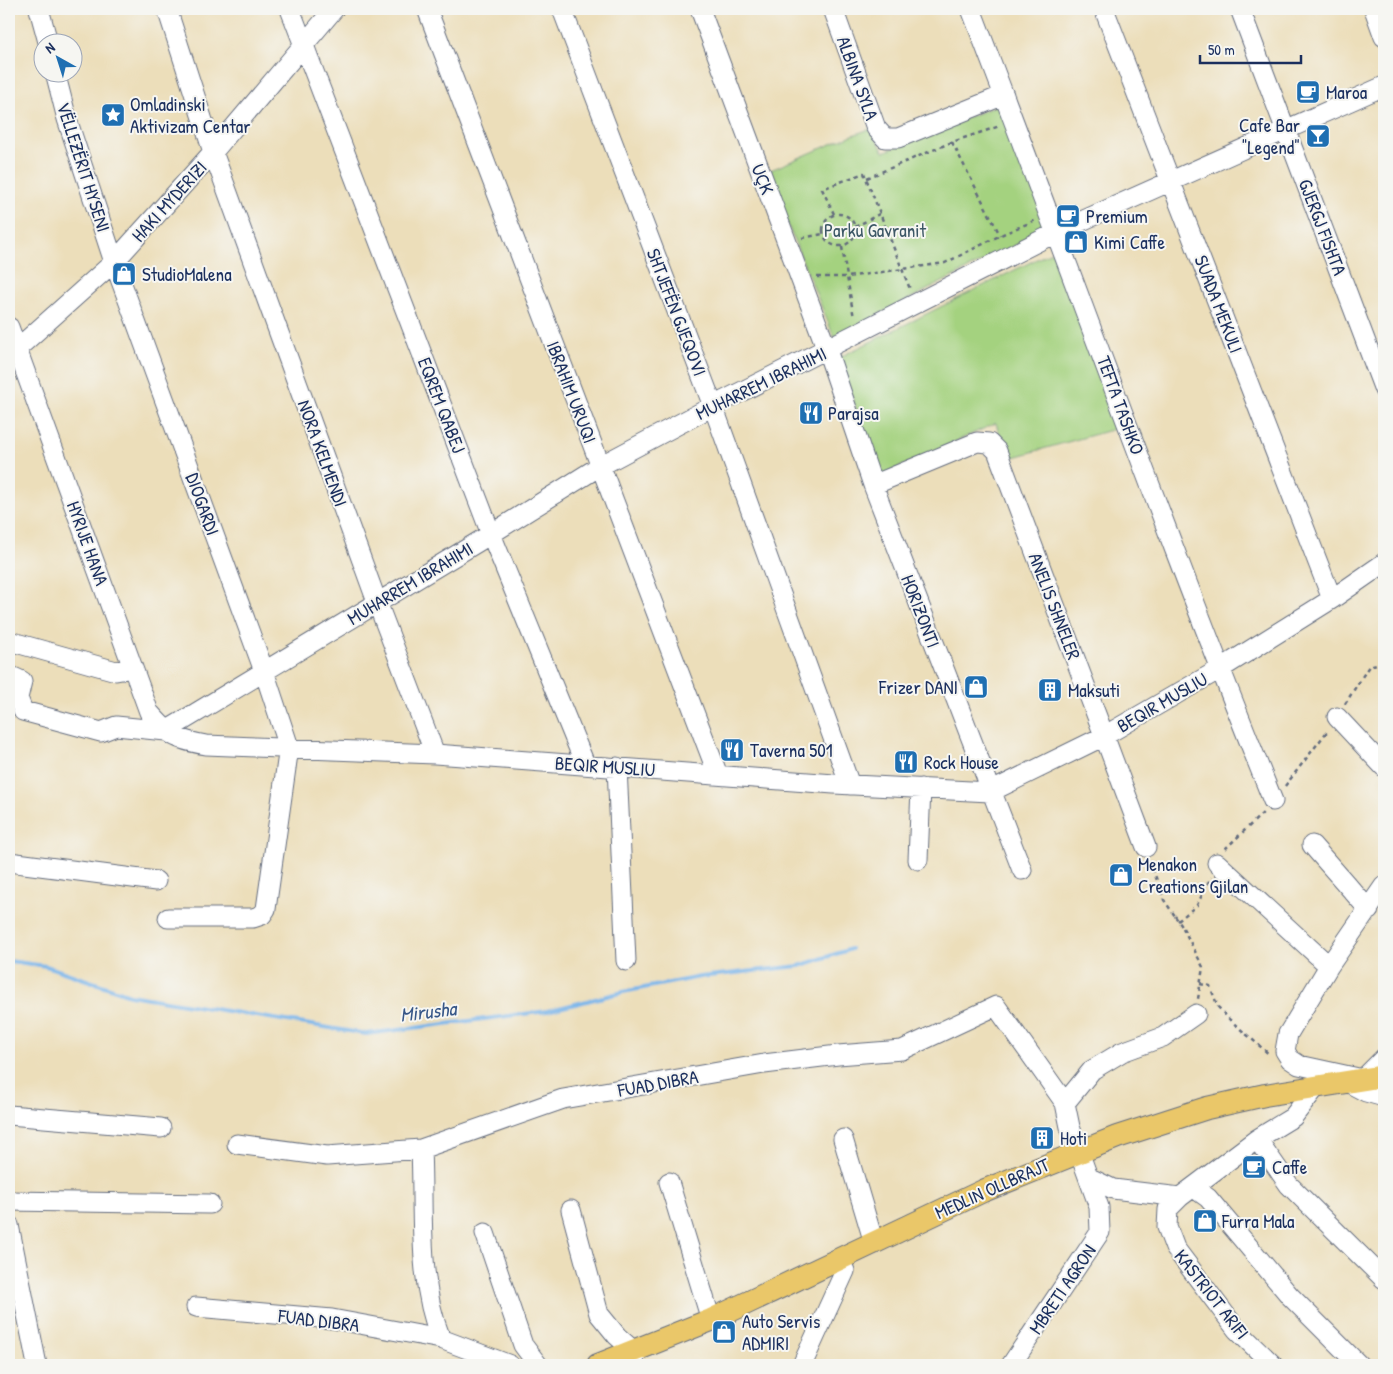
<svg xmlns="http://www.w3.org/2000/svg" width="1393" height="1374" viewBox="0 0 1393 1374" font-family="'Patrick Hand',sans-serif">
<rect width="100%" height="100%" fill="#f6f6f2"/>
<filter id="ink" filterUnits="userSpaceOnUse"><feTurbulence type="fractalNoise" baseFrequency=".02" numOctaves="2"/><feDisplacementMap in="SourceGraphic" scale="10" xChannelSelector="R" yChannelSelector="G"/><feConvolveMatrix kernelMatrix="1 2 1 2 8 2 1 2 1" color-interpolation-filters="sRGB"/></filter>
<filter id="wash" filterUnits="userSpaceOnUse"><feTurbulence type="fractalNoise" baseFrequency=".0096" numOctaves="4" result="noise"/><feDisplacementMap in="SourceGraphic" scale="20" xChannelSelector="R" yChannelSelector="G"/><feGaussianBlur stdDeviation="1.12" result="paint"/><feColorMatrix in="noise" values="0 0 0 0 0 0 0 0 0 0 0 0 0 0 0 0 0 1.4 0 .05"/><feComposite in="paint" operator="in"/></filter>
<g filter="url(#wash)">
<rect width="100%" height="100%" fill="#ecdeba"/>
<path fill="#a4d27f" stroke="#60806e" d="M1000,104L1049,228L834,337L766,172L850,136L870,129L884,152Z
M1055,250L1118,428L1007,459L996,423L880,476L838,358Z"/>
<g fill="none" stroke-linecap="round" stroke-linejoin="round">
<path stroke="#77b3e9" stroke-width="4" d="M9,961L46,966L130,995L366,1034L547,1011L623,992L700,977L799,966L851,949"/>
</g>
</g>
<g filter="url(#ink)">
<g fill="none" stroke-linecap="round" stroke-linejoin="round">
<defs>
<path id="minor" d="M39,9L48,42
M167,9L213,152L377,602L435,754
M290,9L491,534L585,764
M427,9L718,775
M562,9L713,406L850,785
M700,9L827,350L873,485L1022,870
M833,9L876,128L885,138H898L1004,95
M971,9C1072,272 1167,539 1273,801
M1104,9L1332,599
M1240,9L1384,390
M1374,9L1384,37
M55,72L67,119L114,262L264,671L289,747L266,909L262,915L253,918H168
M9,327L149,712C171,737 174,739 206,745L435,754L834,784L990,792L1104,736L1220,669L1332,599L1384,563
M9,356L114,262L213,152L334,9
M873,485L977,442L989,443L997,451L1146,847
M9,641L116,671L133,668
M9,675L22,681L18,698L23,711L101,732L116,726L166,731
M1337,717L1384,767
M166,731L491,534L600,466L713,406L1057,232L1384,86
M617,767L626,961
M1312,845L1369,910
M918,860L921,788
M9,862L156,881
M1217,863L1329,966
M1384,886L1329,966L1288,1034L1285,1051L1290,1059L1299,1065L1363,1079L1384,1058
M1345,1081L1366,1092L1384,1097
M1316,1087L1293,1117L1257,1139L1289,1185L1384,1279
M1065,1103L1092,1070L1122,1052L1163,1037L1196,1014
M9,1115L161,1128
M843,1139L874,1243
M1257,1139L1180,1197L1168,1209L1167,1227L1175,1248L1237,1330L1273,1365
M237,1144L327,1156L421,1149
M1090,1178L1113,1189L1180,1197
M669,1182L711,1320
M1194,1188L1208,1198L1290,1296L1359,1365
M9,1201L210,1204
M571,1210L599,1314L617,1336L635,1352L634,1365
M9,1225L37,1365
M485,1233L523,1345L538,1365
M196,1307L332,1319L441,1339
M510,1365L441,1339C417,1280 424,1212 421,1149L563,1099L764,1064L838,1055L902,1050L996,1006L1065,1103L1070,1127L1099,1207L1100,1232L1011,1365
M802,1365L845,1271L840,1261"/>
<path id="major" d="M598,1365L711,1320L983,1191L1117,1137L1207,1108L1265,1095L1384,1076"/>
</defs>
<use href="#minor" stroke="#646c7e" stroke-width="21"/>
<use href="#major" stroke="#646c7e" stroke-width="24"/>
<path stroke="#646c7e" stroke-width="2.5" stroke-dasharray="4 4" stroke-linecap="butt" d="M952,142L1000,235
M867,178L952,142L1000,126
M823 230a16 16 0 1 1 32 0a16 16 0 1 1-32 0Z
M834,214L822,189L864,173L910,289
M855,227L879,214
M802,238L823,234
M842,247L854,318
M817,277H847L945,263L1003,234L1036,220
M1345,704L1369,666L1384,662
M1285,786L1329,729
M1225,849L1264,812
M1150,861L1164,900L1175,916
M1178,921L1197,905L1211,877
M1183,928L1203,967L1198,999
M1200,984L1210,986L1218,1007L1230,1020L1270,1055"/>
<use href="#minor" stroke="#fff" stroke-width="19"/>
<use href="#major" stroke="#eac769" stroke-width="22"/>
<path stroke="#646c7e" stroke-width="2.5" stroke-dasharray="4 4" stroke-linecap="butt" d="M1175,916L1183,928"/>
</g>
</g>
<defs>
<symbol id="cafe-square" viewBox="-11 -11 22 22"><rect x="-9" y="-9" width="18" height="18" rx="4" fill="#1f6fb2" stroke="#f6f6f2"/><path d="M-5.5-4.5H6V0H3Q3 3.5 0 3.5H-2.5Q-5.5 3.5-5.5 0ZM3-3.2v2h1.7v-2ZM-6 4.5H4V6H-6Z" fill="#fff"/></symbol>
<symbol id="sight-square" viewBox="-11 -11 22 22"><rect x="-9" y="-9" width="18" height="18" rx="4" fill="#1f6fb2" stroke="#f6f6f2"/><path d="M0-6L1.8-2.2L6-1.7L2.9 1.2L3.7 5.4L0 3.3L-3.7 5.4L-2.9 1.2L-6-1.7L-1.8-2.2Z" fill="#fff"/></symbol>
<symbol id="bar-square" viewBox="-11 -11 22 22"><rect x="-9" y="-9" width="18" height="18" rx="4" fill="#1f6fb2" stroke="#f6f6f2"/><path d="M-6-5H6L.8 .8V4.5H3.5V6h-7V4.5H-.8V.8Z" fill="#fff"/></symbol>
<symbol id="shop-square" viewBox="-11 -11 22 22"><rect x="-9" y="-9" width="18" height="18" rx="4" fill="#1f6fb2" stroke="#f6f6f2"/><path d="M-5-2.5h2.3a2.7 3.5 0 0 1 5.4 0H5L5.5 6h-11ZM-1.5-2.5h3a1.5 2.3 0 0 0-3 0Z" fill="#fff"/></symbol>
<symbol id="restaurant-square" viewBox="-11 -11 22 22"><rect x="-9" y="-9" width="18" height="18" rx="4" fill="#1f6fb2" stroke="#f6f6f2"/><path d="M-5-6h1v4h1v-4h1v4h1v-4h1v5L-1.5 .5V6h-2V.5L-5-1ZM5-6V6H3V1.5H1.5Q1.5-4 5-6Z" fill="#fff"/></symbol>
<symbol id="building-square" viewBox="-11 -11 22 22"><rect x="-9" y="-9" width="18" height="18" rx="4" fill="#1f6fb2" stroke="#f6f6f2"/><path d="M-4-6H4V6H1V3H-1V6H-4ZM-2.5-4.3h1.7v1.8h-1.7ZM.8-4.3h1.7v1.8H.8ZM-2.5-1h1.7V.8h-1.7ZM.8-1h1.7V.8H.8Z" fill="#fff"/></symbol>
</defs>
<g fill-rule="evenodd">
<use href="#cafe-square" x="1294" y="78" width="28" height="28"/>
<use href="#sight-square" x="99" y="101" width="28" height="28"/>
<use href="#bar-square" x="1304" y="122" width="28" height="28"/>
<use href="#cafe-square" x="1054" y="202" width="28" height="28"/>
<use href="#shop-square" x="1062" y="228" width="28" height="28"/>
<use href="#shop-square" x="110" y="260" width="28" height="28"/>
<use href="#restaurant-square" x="797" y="399" width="28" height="28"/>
<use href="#shop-square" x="962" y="673" width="28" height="28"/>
<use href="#building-square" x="1036" y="676" width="28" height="28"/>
<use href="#restaurant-square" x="718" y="736" width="28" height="28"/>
<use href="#restaurant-square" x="892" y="748" width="28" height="28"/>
<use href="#shop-square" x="1107" y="861" width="28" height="28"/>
<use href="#building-square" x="1028" y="1124" width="28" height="28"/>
<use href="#cafe-square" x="1240" y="1153" width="28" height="28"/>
<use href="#shop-square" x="1191" y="1207" width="28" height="28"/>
<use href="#shop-square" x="710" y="1318" width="28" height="28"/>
</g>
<g text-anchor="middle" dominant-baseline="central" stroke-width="4" stroke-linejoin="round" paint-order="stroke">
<g font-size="19" fill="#1b2f5e" stroke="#f6f6f2">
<text transform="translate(858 78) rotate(70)">ALBINA SYLA</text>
<text transform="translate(84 167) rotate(72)">VËLLEZËRIT HYSENI</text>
<text transform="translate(763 179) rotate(69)">UÇK</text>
<text transform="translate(169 201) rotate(-48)">HAKI MYDERIZI</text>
<text transform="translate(1323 227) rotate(69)">GJERGJ FISHTA</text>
<text transform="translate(1219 304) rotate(69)">SUADA MEKULI</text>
<text transform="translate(677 312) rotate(69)">SHTJEFËN GJEQOVI</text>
<text transform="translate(761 383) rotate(-26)">MUHARREM IBRAHIMI</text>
<text transform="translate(572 392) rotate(69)">IBRAHIM URUQI</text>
<text transform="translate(442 405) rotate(69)">EQREM QABEJ</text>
<text transform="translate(1121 405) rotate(70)">TEFTA TASHKO</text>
<text transform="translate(323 453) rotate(70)">NORA KELMENDI</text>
<text transform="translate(203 504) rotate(70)">DIOGARDI</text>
<text transform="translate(88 543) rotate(70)">HYRIJE HANA</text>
<text transform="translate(410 583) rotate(-31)">MUHARREM IBRAHIMI</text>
<text transform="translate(1055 606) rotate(69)">ANELIS SHNELER</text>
<text transform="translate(921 611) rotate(69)">HORIZONTI</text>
<text transform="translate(1162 702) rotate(-30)">BEQIR MUSLIU</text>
<text transform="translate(605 766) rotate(4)">BEQIR MUSLIU</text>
<text transform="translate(658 1083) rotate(-10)">FUAD DIBRA</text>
<text transform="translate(992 1188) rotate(-24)">MEDLIN OLLBRAJT</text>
<text transform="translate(1062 1289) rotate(-56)">MBRETI AGRON</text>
<text transform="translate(1212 1294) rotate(52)">KASTRIOT ARIFI</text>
<text transform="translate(319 1320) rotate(7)">FUAD DIBRA</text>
</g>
<g font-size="19" fill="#1b2f5e" stroke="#f6f6f2" text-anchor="start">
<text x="1326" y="92">Maroa</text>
<text x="130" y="104">Omladinski<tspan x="130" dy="22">Aktivizam Centar</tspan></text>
<text x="1300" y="125" text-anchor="end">Cafe Bar<tspan x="1300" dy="22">"Legend"</tspan></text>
<text x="1086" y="216">Premium</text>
<text x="1094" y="242">Kimi Caffe</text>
<text x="142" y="274">StudioMalena</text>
<text x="828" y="413">Parajsa</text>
<text x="958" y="687" text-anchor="end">Frizer DANI</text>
<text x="1068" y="690">Maksuti</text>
<text x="750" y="750">Taverna 501</text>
<text x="924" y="762">Rock House</text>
<text x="1138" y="864">Menakon<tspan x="1138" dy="22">Creations Gjilan</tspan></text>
<text x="1060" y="1138">Hoti</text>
<text x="1272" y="1167">Caffe</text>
<text x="1222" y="1221">Furra Mala</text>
<text x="742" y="1321">Auto Servis<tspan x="742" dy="22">ADMIRI</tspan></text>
</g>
<g font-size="19" fill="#3d5866" stroke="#f6f6f2">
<text x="875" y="230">Parku Gavranit</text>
</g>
<g font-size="20" font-style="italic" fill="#375788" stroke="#f6f6f2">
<text transform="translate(428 1011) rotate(-7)">Mirusha</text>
</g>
</g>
<rect width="1393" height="1374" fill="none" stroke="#f6f6f2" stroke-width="30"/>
<g transform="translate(58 58) rotate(321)"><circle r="24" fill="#f6f6f2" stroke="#9ea6b7"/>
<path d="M0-4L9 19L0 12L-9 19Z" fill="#1f6fb2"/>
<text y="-8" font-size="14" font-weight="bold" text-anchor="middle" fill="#1b2f5e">N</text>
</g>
<path d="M1200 55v8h101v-8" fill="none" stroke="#1b2f5e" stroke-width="2.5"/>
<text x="1208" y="55" font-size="15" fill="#1b2f5e" stroke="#f6f6f2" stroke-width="4" paint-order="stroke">50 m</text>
</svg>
